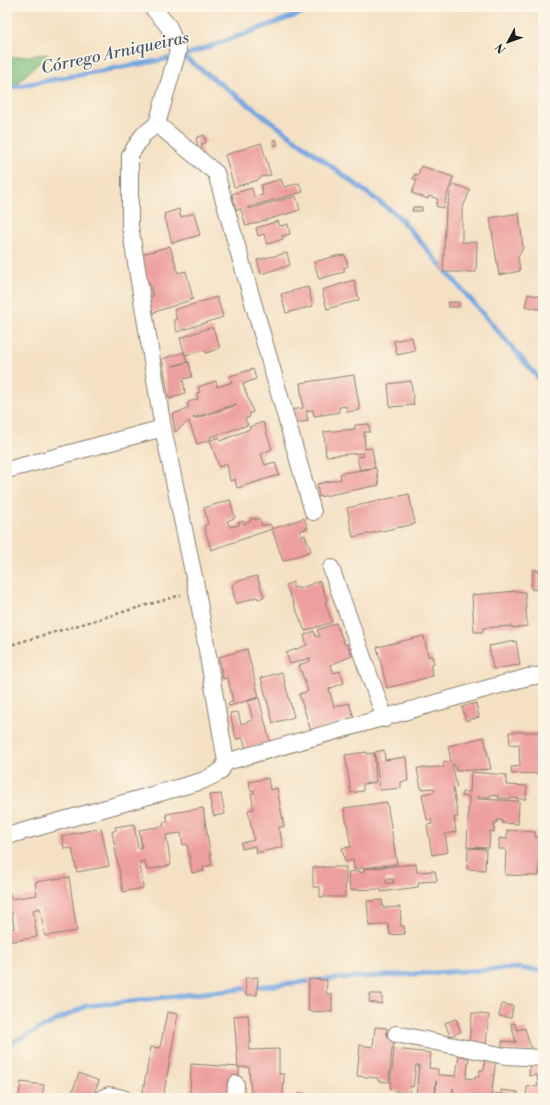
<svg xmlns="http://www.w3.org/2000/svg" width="550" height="1105" viewBox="0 0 550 1105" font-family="'Libre Bodoni',serif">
<rect width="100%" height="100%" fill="#fcf5e5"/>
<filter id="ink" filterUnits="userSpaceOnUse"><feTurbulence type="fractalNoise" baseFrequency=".025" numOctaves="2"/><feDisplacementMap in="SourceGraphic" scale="8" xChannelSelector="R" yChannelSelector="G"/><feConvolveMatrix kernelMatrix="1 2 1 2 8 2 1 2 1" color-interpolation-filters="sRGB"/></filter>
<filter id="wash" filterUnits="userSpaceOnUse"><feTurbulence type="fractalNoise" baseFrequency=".012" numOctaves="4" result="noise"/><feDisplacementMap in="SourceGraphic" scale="16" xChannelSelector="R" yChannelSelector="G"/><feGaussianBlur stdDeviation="0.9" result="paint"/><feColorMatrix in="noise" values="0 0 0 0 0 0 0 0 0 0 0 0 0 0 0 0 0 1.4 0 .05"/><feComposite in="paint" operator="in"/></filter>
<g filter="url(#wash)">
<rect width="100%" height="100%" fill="#f4e1c4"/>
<path fill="#7ebd7e" stroke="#4d6c4d" d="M48,54L7,93V58Z"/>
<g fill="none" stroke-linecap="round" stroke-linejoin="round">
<path stroke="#75a6e0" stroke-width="5" d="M183,56L397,215L543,383
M7,88L183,56L319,7
M7,1045L86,1006L329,979L518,968L543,971"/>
</g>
<g id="blocks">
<path fill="#ed9e9e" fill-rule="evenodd" d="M204,135L206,143L201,144L203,155H200L196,138Z
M276,139L278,145H274L273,140Z
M261,143L271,175L261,177L258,180L234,187L225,155Z
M421,166L453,177L443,208L436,206L438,199L429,196L428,199L412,193L417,180L413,179L415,174L418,175Z
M281,179L284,187L299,183L303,192L248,207V209L296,196L300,210L246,226L241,209L236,210L232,194L252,188L254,197L263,195L261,185Z
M453,184L470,190L462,210V242H477L476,272H443L446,210Z
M413,207H422V211H412Z
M179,209L181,217L194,213L200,235L172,243L164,214Z
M519,213L523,248L518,257L520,271L499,275L490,218Z
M278,221L280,226L288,224L290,234L282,236L283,239L267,244L264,234L258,236L256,228Z
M170,246L178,273L186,271L193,299L152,313L149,297L153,296L149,282L146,283L140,255Z
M287,253L290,265L261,274L257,260Z
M340,255V256L345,255L348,266L344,268V272L319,279L314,262Z
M354,280L359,300L327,309L322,290Z
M308,287L313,306L286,313L281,294Z
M528,294L543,297V310L525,306Z
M217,297L223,317L177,332L174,320L177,319L174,310Z
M448,302H459V307H448Z
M209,328H213L220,348L206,353L205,350L185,355L180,338Z
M412,337L415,351L397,355L394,341Z
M184,352L187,362L173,366L189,362L192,377L183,379L185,393L169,399L162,359Z
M253,369L256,379L243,384L253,412L249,414L250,417L245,419L248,425L210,437L211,440L219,437L220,441L250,429L249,427L263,422L272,449L261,454L265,465L275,462L279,475L237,488L235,479L230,481L227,464L219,467L210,440L197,444L189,421L175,432L172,414L188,409V402L198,399L197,393L200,392L198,387L216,381L217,387L232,382L230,376ZM236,404L237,405L194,419L193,418Z
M354,375L360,410L347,412L346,406L339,407V412L323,415L321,413L322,415L314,416L313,410L306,411L308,421L295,423L294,415L291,416V410L303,408L300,383Z
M411,381L414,405L390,407L388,384Z
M369,424L370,432H364L365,449L372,448L375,467L360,470L357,457L364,456L362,453L326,456L324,432L355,429V425Z
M376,468L379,485L319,497L317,484L341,479L340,474L343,473Z
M409,494L415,524L353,537L347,508Z
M230,500L235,518L227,521L230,527L239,525L238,523L243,521L244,524L251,521L250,519L255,518V520L259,518L262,526L270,524L272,529L211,550L204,526L208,524L204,508Z
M304,518L308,528L299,531L301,536L305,535L311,551L283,561L272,529Z
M533,570L539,571L538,590L531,589Z
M257,576L264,597L258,599L257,597L236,604L232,586L235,582Z
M320,581L327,601L325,602L332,622L305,631L286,585L293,582V588L297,587L298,589Z
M517,591L525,592L527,626L512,628V626L483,628V632H474L472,595Z
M336,623L345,645L347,644L352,656L330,665L334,673L340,671L344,683L329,689L334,707L349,703L354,718L311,731L299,694L308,691L299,665L310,661V658L290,664L286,653L307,645L304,635L314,631L316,637L320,636L317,630Z
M424,636L428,656H432L434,664H430L433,676L387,688L377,647Z
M516,641L520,665L493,669L489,646Z
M247,649L259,697L229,706L228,703L233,702L228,678L223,679L219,657Z
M282,672L294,717L273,723L261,678Z
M259,698L270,742L246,749L243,738L236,739L230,713L238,712L241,724L253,720L248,701Z
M476,703L479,717L466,721L462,707Z
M509,732H543V773L512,774L511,767L520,766L519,744L510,745Z
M484,737L491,769L456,771L454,764H452L457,787L453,788L458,817H454L456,832L445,834L448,852L432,855L427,825L432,824L431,819L427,820L422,794L434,792V788L421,789L417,768L444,767L443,762L451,761L448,746Z
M384,750L385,760L406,757L408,781L401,782V788L380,790L375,752Z
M367,752V754L374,753L376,782L363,784V791L351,793L345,755Z
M471,772L506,775V785L527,786L526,799L498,798L499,796L491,795L490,797H478V799L519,801L518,824L502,823V820H497V823H494V832L490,831L489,848L467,847L469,796H462V792H470Z
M268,778L270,790L277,788L284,827H279L283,847L256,853L255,846L242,849L241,843L254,840L248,810L254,809L251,794L254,793V790L251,791L249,782Z
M221,794L225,814L214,816L213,814L209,795Z
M387,802L397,864L354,869L353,860L345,862L342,848L351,847L344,808Z
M203,808L212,865L203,867L204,871L192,873L187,844L183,845L181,833L166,835L171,865L147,870L145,861L140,862L143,888L123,892L112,832L116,830L115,827L134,824L138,848L142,847L139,830L164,826L163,822H168L166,814Z
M101,828L109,866L77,872L72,848L64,849L62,836Z
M507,830L535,832V837H543V863H539V876L505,875L506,849H499V838L507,839Z
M468,848L486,849L485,870L467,869Z
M416,864L417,872L435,871L437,881L419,882L418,887L381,892V889L350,890L348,872L360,871V873L364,872V869ZM386,879H393L394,883H386Z
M315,867H346L345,897H320V887H313V868Z
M69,877L77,931L45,936L40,908L33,910L37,937L7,942V929L14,928L12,912L7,913V883L11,899L37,895L35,882Z
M382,900L383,908L400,907L401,926H404L405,934L390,935L388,924L369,926L367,901Z
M258,977L257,995H246L245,978Z
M309,979L327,980L326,994H332V1012L308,1011Z
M370,994H382V1004L369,1002Z
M502,1004L513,1006L511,1018L499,1016Z
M167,1012L178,1014L163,1098L142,1096L151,1047L160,1048Z
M472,1013L489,1015L486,1045L469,1043Z
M248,1015L251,1043H249V1050L279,1049V1074H284L283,1098H190L191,1064L239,1067V1095H251L249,1067H238L234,1016Z
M456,1019L461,1032L450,1036L445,1023Z
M515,1023L517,1030L525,1028L532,1052L502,1049V1041L516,1042L511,1024Z
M375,1027L387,1028L386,1034L396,1035L393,1049L392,1048L389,1082L378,1081V1078L357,1076L360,1045L373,1047Z
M394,1049L431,1053L429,1068L438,1069V1075L456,1076L459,1055L469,1058L466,1078L475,1079V1076L479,1077L480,1070H484L485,1057L496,1059L491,1098H453V1088L452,1098H436V1081L435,1096L429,1095V1098L416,1097L419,1065H416L413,1087L410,1086L409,1095L390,1089Z
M530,1063L543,1065V1096L526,1098L527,1087L538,1086L537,1075L529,1076Z
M79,1073L99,1081L92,1098H70Z
M21,1082L44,1085L42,1098H24L19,1096Z
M501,1090L518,1092L517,1098H509L508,1095V1098H492L493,1093L501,1094Z
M299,1093L305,1094V1098H299Z"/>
</g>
</g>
<g filter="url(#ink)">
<use href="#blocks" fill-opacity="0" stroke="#887e70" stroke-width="1"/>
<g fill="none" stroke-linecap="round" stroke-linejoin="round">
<defs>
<path id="street" d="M157,124L216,173L313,512
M7,470L163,428
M331,568L385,719
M226,762L528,677L543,675
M7,836L202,781L220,772L226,762L197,591L163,428L130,226V155L143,135L157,124L178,51L169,27L152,7
M396,1034L505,1056L543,1058
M102,1098L109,1095L123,1098
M235,1098L236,1084"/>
</defs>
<use href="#street" stroke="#887e70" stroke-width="18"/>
<path stroke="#887e70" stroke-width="2.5" stroke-dasharray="3 3" stroke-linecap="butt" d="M7,646L181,595"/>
<use href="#street" stroke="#fff" stroke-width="16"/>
</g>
</g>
<g text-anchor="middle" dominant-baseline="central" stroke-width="3.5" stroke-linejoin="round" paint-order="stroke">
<g font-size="17" font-style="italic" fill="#445a74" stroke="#fcf5e5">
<text transform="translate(115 53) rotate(-12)">Córrego Arniqueiras</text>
</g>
</g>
<rect width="550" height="1105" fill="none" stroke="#fcf5e5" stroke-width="24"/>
<g transform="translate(508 42) rotate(229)" stroke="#fcf5e5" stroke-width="3" paint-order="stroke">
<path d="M0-3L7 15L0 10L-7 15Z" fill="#1c1c1c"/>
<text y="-6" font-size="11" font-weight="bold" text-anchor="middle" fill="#1c1c1c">N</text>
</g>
</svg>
